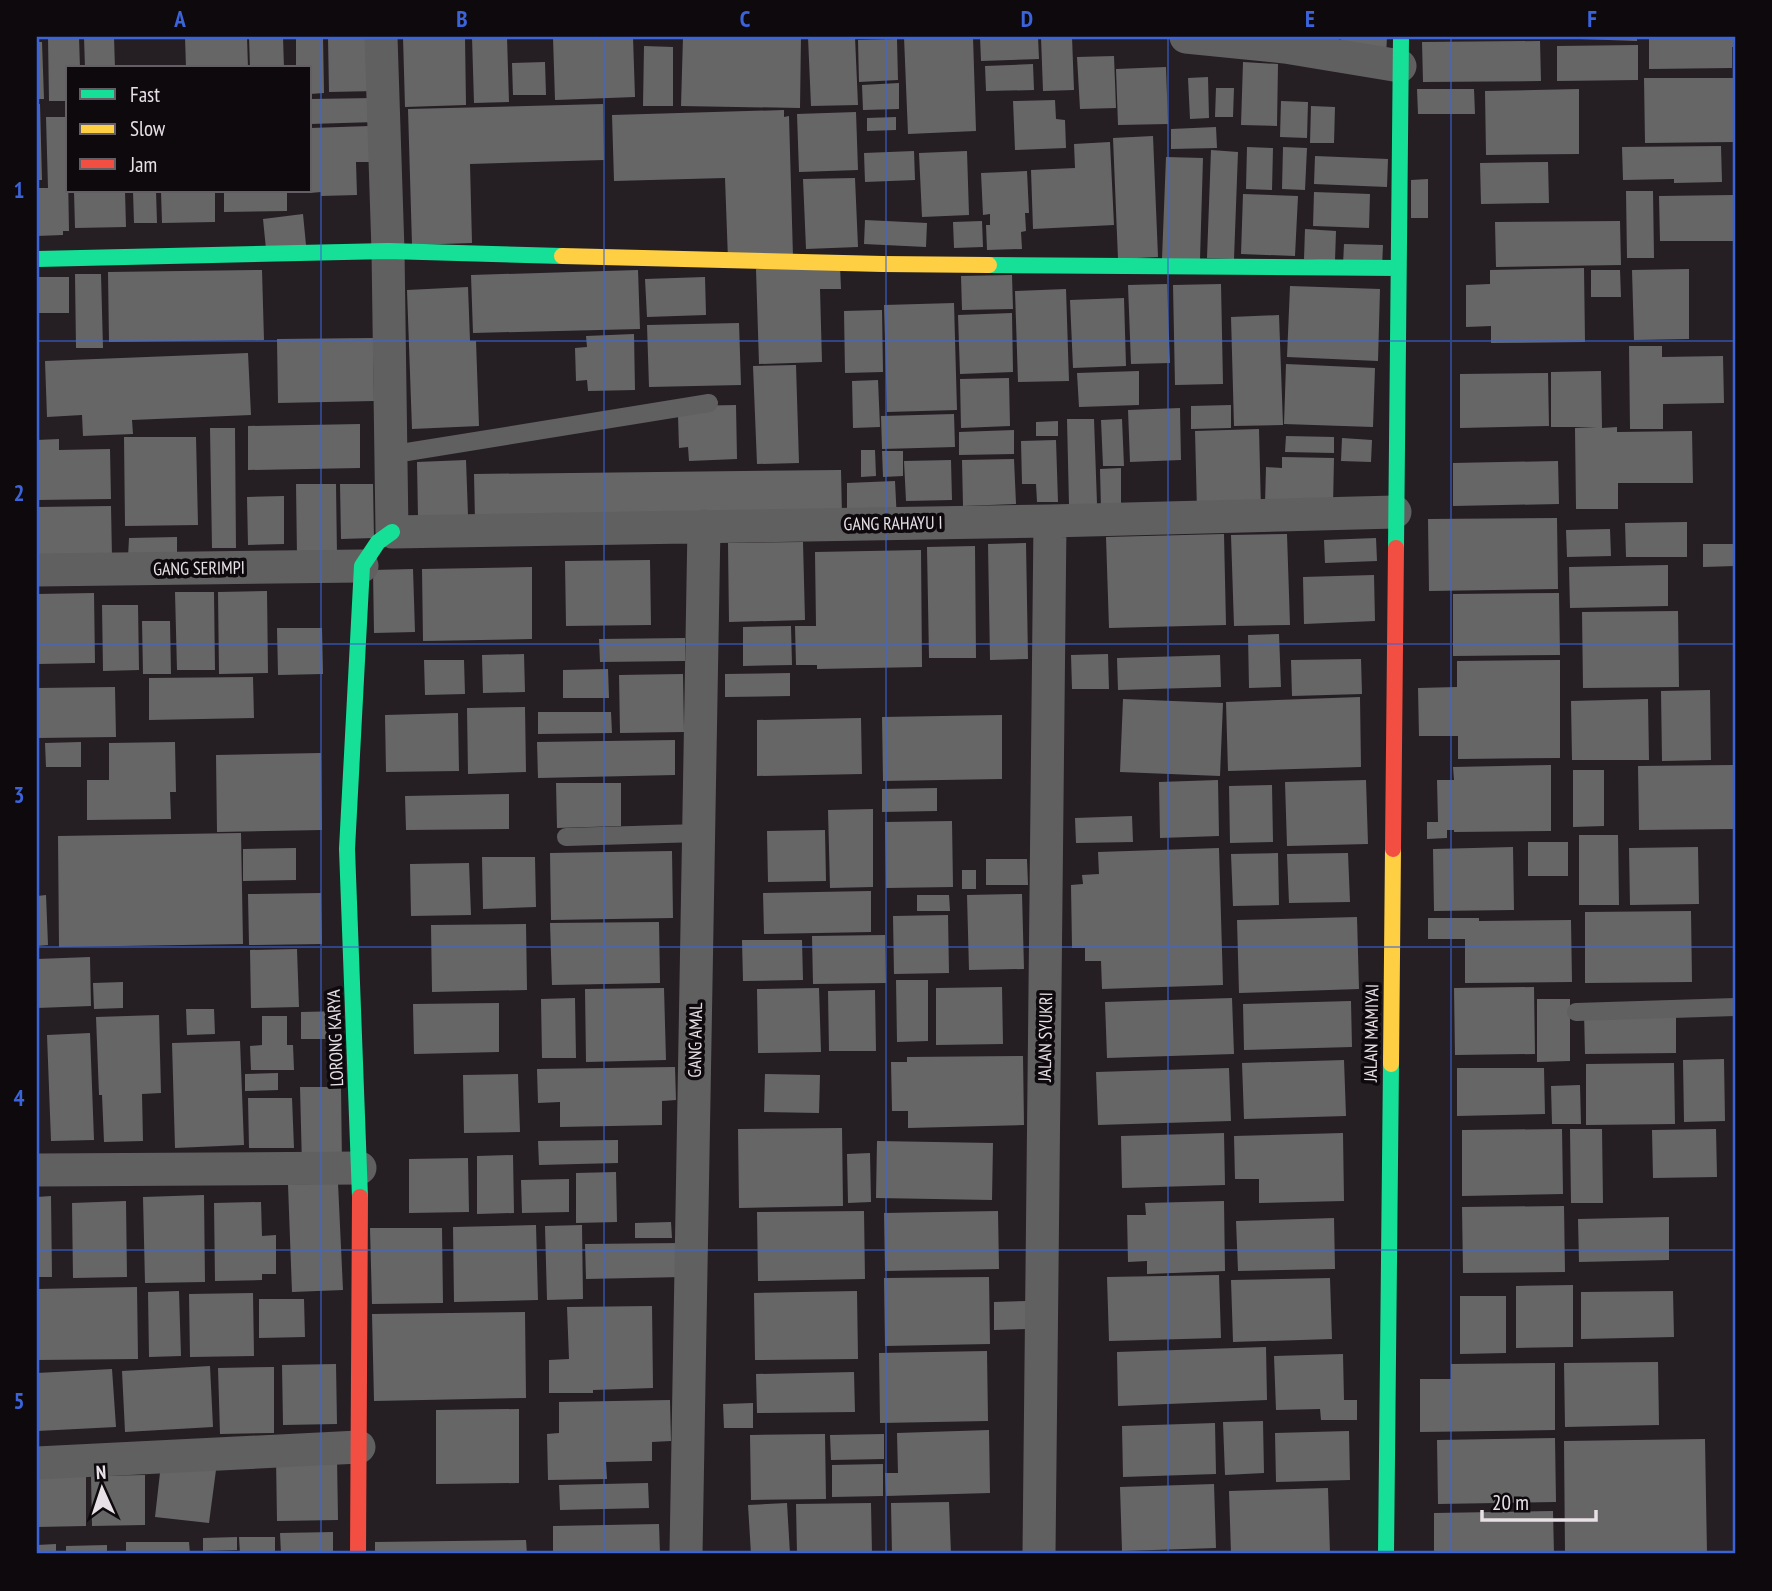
<svg xmlns="http://www.w3.org/2000/svg" width="1772" height="1591" viewBox="0 0 1772 1591" font-family="'PT Sans Narrow',sans-serif">
<rect width="100%" height="100%" fill="#251f24"/>
<path fill="#666667" d="M48,37H79L80,68H68V101H49Z
M84,37H114L115,68H85Z
M185,37H247L248,68H186Z
M249,37H283L284,68H250Z
M296,37H323L324,93L310,94V68H296Z
M328,37H376L377,91L329,92Z
M403,37H465L466,105L405,107Z
M472,37H507L509,102L474,103Z
M553,37H633L635,97L555,100Z
M683,37H801L800,108L681,106Z
M808,37H855L858,105L811,106Z
M904,37H973L976,131L908,134Z
M980,37H1038L1039,59L981,61Z
M1041,37H1072L1074,90L1043,91Z
M1341,37H1387L1386,56L1341,55Z
M1580,37H1637V41L1580,39Z
M1649,37H1735V47H1732V68L1649,69Z
M897,39L898,80L859,82L858,40Z
M1540,41L1541,81L1423,82L1422,42Z
M37,42H42L44,99H37Z
M1638,45V80L1557,81V46Z
M644,46L673,47V106H643Z
M1114,56L1116,108L1080,109L1077,57Z
M545,62L546,95H513L512,63Z
M1243,62L1278,64L1277,126L1241,125Z
M1033,64L1034,90L986,91L985,66Z
M1166,67L1168,124L1118,125L1116,69Z
M1208,77L1209,118L1190,119L1188,78Z
M1644,78H1734L1735,142L1645,143Z
M899,83V109L863,110L862,85Z
M1216,88H1234L1233,117H1215Z
M1417,89H1474L1475,114H1418Z
M1579,89V154L1486,155L1485,91Z
M375,98L376,122L310,124V99Z
M1055,100L1056,119L1065,120L1066,148L1015,150L1013,101Z
M1281,101L1308,102L1307,138L1280,137Z
M37,104H40L42,180H37Z
M603,104L604,160L470,164L472,243L412,245L408,109Z
M1311,106L1335,107L1334,143H1310Z
M784,110V117L789,116L793,257L728,259L725,178L614,181L612,115Z
M856,112L858,170L799,172L797,114Z
M46,117H67L69,231H63V235L37,236V188H48Z
M896,117V130L867,131V118Z
M370,126L371,162H356L357,195L321,196V192L310,193V128Z
M1216,127L1217,148L1171,149V129Z
M1153,136L1158,257L1118,259L1113,138Z
M1110,142L1114,225L1033,229L1031,170L1075,168L1074,144Z
M1721,146L1722,182L1674,183V179L1623,180L1622,147Z
M1247,147L1273,148L1272,190L1246,189Z
M1283,147L1307,148L1305,190L1282,189Z
M1211,150L1238,152L1234,259L1207,258Z
M914,151L915,180L865,182L864,153Z
M967,151L969,215L922,217L919,153Z
M1315,156L1388,159L1387,187L1314,184Z
M1166,157L1203,158L1200,260L1162,259Z
M1548,162L1549,203L1481,204L1480,163Z
M1027,171L1029,213H1025L1026,231L1021,232L1022,249L987,250L986,225H990V214L983,215L981,173Z
M855,178L858,247L806,249L803,179Z
M1428,179V218H1411V180Z
M74,191H125L126,227L75,228Z
M133,191H156L157,223H134Z
M161,191H215V222L162,223Z
M224,191H287V211L224,212Z
M1626,191H1653L1654,258H1627Z
M1314,192L1370,194L1369,228L1313,226Z
M1243,194L1298,196L1295,256L1241,254Z
M1733,195V241H1660L1659,196Z
M303,214L306,245L266,249L263,219Z
M865,220L927,223L926,247L864,244Z
M982,221L983,247L954,248L953,222Z
M1620,221L1621,265L1496,267L1495,222Z
M1305,229L1336,231L1335,261L1304,259Z
M1344,244L1383,245L1382,267L1343,265Z
M840,266L841,289H820L822,362L759,364L756,269Z
M1584,268L1585,342L1491,343V326L1466,327V285L1490,284V270Z
M1689,269V339L1634,340L1632,270Z
M262,270L264,340L109,342L108,272Z
M638,270L640,329L473,333L471,275Z
M1591,270H1620L1621,297H1591Z
M75,274H101L103,348H76Z
M1012,275L1013,309L962,310L961,276Z
M37,277H69V313H37Z
M705,277L706,315L647,317L645,279Z
M1167,284L1170,363L1131,364L1128,285Z
M1221,284L1223,384L1175,385L1173,285Z
M1290,286L1380,289L1378,361L1287,357Z
M468,287L470,341H476L479,426L412,429L407,290Z
M1066,289L1069,381L1018,382L1015,291Z
M1124,298L1126,366L1073,368L1070,300Z
M954,303L957,410L887,412L884,305Z
M882,310L883,372L845,373L844,311Z
M1012,313L1013,372L960,374L958,315Z
M1279,315L1283,425L1234,426L1231,317Z
M739,323L741,385L649,387L647,325Z
M634,334L635,390L588,391L587,380L576,381L575,348L587,347L586,336Z
M373,338L374,401L278,403L277,339Z
M1629,346H1662V357L1723,356L1724,403L1663,404V429H1630Z
M248,353L251,415L132,420L133,434L83,436L82,415L47,417L45,361Z
M1286,364L1375,368L1373,427L1284,424Z
M796,365L799,463L757,464L753,366Z
M1139,371V405L1079,407L1077,373Z
M1601,371L1602,428L1617,427V432L1692,431L1693,483H1618V509H1576L1575,428L1597,427H1551V372Z
M1548,373L1549,426L1460,428V374Z
M1009,378L1010,426L961,428L960,379Z
M878,380L880,427L853,428L852,381Z
M736,405L737,459L689,461L688,447L679,448L678,415L687,406Z
M1231,405V428L1191,429V406Z
M1180,408L1181,460L1130,462L1128,410Z
M954,414L955,447L882,449L881,416Z
M1067,419H1094L1097,504L1069,505Z
M1122,419L1124,466H1103L1101,420Z
M1058,421V436H1036V422Z
M360,424V468L248,470V426Z
M210,428H235L236,548H212Z
M1259,429L1261,510L1197,511L1195,431Z
M1014,430V454L959,455V432Z
M1286,436L1334,437V453L1285,452Z
M124,437H196L198,525L125,526Z
M1342,438L1372,440L1371,462L1341,461Z
M59,439V450L110,449L111,499L37,500V440Z
M1056,440L1058,502H1037L1036,484H1022L1021,441Z
M861,450H875L876,476L861,477Z
M882,451H903V476L883,477Z
M1282,457L1334,458L1333,506L1265,504L1266,467L1282,468Z
M1014,459L1016,504L963,506L962,460Z
M466,460L468,515L418,517L417,462Z
M951,460L952,500L906,501L904,461Z
M1558,461L1559,504L1453,506V463Z
M1121,468V509H1101L1100,469Z
M841,470L842,516L475,521L474,474Z
M895,481L897,521L847,522V483Z
M296,484H336L337,556H297Z
M340,484H373L374,538L341,539Z
M284,496V544L248,545L247,497Z
M111,506L112,557L37,559V507Z
M1557,518L1558,589L1429,591L1428,519Z
M1687,522V557H1626L1625,523Z
M1610,529L1611,556L1567,557L1566,530Z
M1224,534L1226,625L1109,628L1106,537Z
M1287,534L1290,625L1234,626L1231,535Z
M177,537V556L128,557L129,538Z
M1376,538L1377,561L1325,563L1324,540Z
M803,542L805,620L729,622L728,543Z
M1026,543L1028,659L990,660L988,544Z
M1703,544H1735V566L1703,567Z
M975,546L976,658H929L927,547Z
M921,550L922,667L817,669V665H796L795,626H816L815,552Z
M650,560L651,625L566,626L565,561Z
M1668,565V606L1570,608L1569,567Z
M532,567V639L423,641L422,569Z
M413,569L415,632L374,633L373,570Z
M1374,575L1375,621L1304,624L1303,577Z
M267,591L268,673L219,674L218,592Z
M175,592H214L215,670H177Z
M94,593L95,663L37,664V594Z
M1559,593L1560,655L1453,656V594Z
M102,605H138L139,670L103,671Z
M1678,611L1679,687L1583,688L1582,612Z
M142,621H170L171,674H143Z
M791,626L792,665L743,666V627Z
M277,628H322L323,674L278,675Z
M1279,634L1281,687L1249,688L1248,635Z
M685,638V661L600,662L599,639Z
M524,654L525,692L483,693L482,655Z
M1108,654L1109,689H1072L1071,655Z
M1220,655L1221,687L1118,690L1117,658Z
M1361,659L1362,694L1292,696L1291,660Z
M424,660H464L465,694L425,695Z
M1560,660V758L1458,759V736H1419L1418,688L1457,687V661Z
M608,669L609,698H563V670Z
M790,673V696L725,697V674Z
M683,674L684,732L620,733L619,675Z
M253,677L254,718L149,720V678Z
M115,687L116,737L37,738V688Z
M1710,690L1711,760L1662,761L1661,691Z
M1360,697L1361,767L1228,771L1226,702Z
M1123,699L1223,703L1220,776L1120,772Z
M1648,699L1649,760H1572L1571,701Z
M525,707L526,772L468,774L467,708Z
M538,712H611L612,733L538,734Z
M458,713L459,771L386,772L385,715Z
M1002,715V779L883,781L882,717Z
M861,718L862,774L757,776V720Z
M675,740V775L538,778L537,742Z
M81,742V767H46L45,743Z
M175,742L176,792H170L171,819L87,820V780H109V743Z
M321,753L322,830L217,832L216,755Z
M1551,765V831L1454,832V830H1447V838L1427,839V822H1438L1437,780H1454L1453,767Z
M1733,765L1734,829L1639,830L1638,766Z
M1573,770H1604V826L1573,827Z
M1218,780L1219,836L1160,838L1159,782Z
M1366,780L1368,844L1287,846L1285,782Z
M556,783H621V826L557,828Z
M1272,785L1273,842L1230,843L1229,786Z
M937,788V811L882,812V789Z
M509,794V829L406,830L405,796Z
M873,809V887L830,888L828,810Z
M1132,816L1133,842L1076,843L1075,818Z
M952,821L953,887L886,888L885,822Z
M825,830L826,881L768,882L767,831Z
M241,833L243,944L59,947L58,836Z
M1579,835H1618L1619,905H1579Z
M1528,842H1568V876H1528Z
M1513,847L1514,910L1434,911L1433,849Z
M1698,847L1699,904L1630,905L1629,848Z
M296,848V880L243,881V849Z
M1219,848L1223,985L1102,989L1101,961H1085V948H1072L1071,885L1083,884L1082,875L1099,874L1098,852Z
M672,851L673,918L551,920L550,853Z
M1278,853L1279,905L1233,906L1231,854Z
M1348,853L1350,902L1289,903L1287,854Z
M482,857H535L536,907L483,909Z
M986,859H1027L1028,885H986Z
M469,863L471,915L411,916L410,864Z
M962,870H976V889H962Z
M871,891V932L764,934L763,893Z
M321,893L322,944L249,945L248,894Z
M1022,894L1024,969L969,970L967,895Z
M46,895L48,945L37,946V896Z
M917,895H949L950,911H917Z
M1691,911L1692,982L1585,983V912Z
M948,915L949,973L894,974L893,916Z
M1357,917L1359,989L1239,993L1237,920Z
M1428,918H1479V921L1571,920L1572,982L1465,983V939H1428Z
M659,922L660,983L552,985L550,923Z
M526,924L527,990L432,992L431,925Z
M885,935L886,983L813,984L812,936Z
M742,940H802L803,980L743,981Z
M297,949L299,1007L251,1008L250,950Z
M90,957L91,1006L37,1008V959Z
M896,980H928V1041L897,1042Z
M123,982V1008L94,1009L93,983Z
M1002,987L1003,1044L936,1045V988Z
M1534,987L1535,1054L1455,1055L1454,988Z
M664,988L666,1060L586,1062L585,989Z
M819,988L821,1052L758,1053L757,989Z
M875,990L876,1051H829L828,991Z
M575,998L576,1058H542L541,999Z
M1232,998L1234,1054L1107,1058L1105,1002Z
M1537,999H1570V1061L1537,1062Z
M1351,1001L1352,1047L1244,1050L1243,1004Z
M499,1003V1052L414,1054L413,1004Z
M186,1009H214L215,1034L187,1035Z
M343,1011V1039H301V1012Z
M1676,1011V1053L1585,1054L1584,1012Z
M159,1015L161,1093L142,1094L143,1141L104,1142L102,1095H99L96,1017Z
M262,1016H287V1045H293L294,1070H251L250,1046L262,1045Z
M90,1033L94,1140L51,1141L47,1035Z
M240,1041L244,1145L175,1148L172,1043Z
M1023,1056L1024,1125L908,1128V1111H892L891,1062H907V1057Z
M1724,1059L1725,1121L1684,1122L1683,1060Z
M1344,1060L1346,1116L1244,1119L1242,1063Z
M1674,1063L1675,1124L1586,1125V1064Z
M675,1067L676,1100L662,1101V1125L560,1127V1102L538,1103L537,1069Z
M1229,1068L1231,1121L1098,1125L1096,1072Z
M1457,1068H1544L1545,1114L1457,1116Z
M278,1073V1090L245,1091V1074Z
M518,1074L520,1132L464,1133L463,1075Z
M765,1074L820,1075L819,1113L764,1112Z
M1580,1085L1581,1124H1552L1551,1086Z
M300,1087H341L342,1165L302,1166Z
M248,1098H292L294,1148H249Z
M842,1128L843,1206L739,1208L738,1129Z
M1562,1129L1563,1194L1462,1196V1130Z
M1570,1129H1602L1603,1203H1571Z
M1716,1129L1717,1177L1653,1178L1652,1130Z
M1224,1133L1225,1185L1122,1188L1121,1136Z
M1343,1133L1344,1201L1259,1203V1179H1235L1234,1136Z
M618,1140V1163L539,1165L538,1141Z
M877,1141L993,1143L992,1200L876,1198Z
M870,1153L871,1202L848,1203L847,1154Z
M513,1155L514,1213L477,1214V1156Z
M468,1158L469,1212L409,1213V1159Z
M616,1172L617,1222L576,1223V1173Z
M569,1179V1212L522,1213L521,1180Z
M338,1183L343,1290L292,1292L288,1185Z
M204,1195L205,1282L145,1283L143,1197Z
M51,1196L52,1277H37V1197Z
M126,1201L127,1277L73,1278L72,1203Z
M1224,1201L1225,1271L1147,1274V1261L1128,1262L1127,1215H1146L1145,1203Z
M261,1202L262,1236L276,1235V1274H262V1280L215,1281L214,1203Z
M1564,1206L1565,1272L1463,1273L1462,1207Z
M864,1211L865,1279L758,1281L757,1212Z
M998,1211L999,1269L885,1271L884,1213Z
M1669,1217V1260L1579,1262L1578,1219Z
M1334,1218L1335,1269L1238,1271L1236,1221Z
M671,1222L672,1238H635V1223Z
M536,1225L538,1300L454,1302L453,1227Z
M582,1225L583,1299L547,1300L545,1226Z
M370,1228H442L443,1303L372,1304Z
M682,1243L683,1277L586,1279L585,1244Z
M1219,1275L1221,1338L1109,1341L1107,1277Z
M989,1277L990,1344L885,1346L884,1278Z
M1330,1278L1332,1339L1233,1342L1231,1280Z
M1573,1285V1347L1516,1348V1286Z
M137,1287L138,1359L37,1360V1289Z
M179,1291L181,1356L149,1357L148,1292Z
M857,1291L858,1359L755,1360L754,1293Z
M1673,1291L1674,1337L1581,1339V1292Z
M253,1293L254,1356L190,1357L189,1294Z
M1460,1296H1506V1353L1460,1354Z
M259,1299H304L305,1337L259,1338Z
M1028,1301L1029,1329L994,1330V1302Z
M652,1306L653,1388L593,1390V1393H549V1360L569,1359L567,1307Z
M525,1312L526,1398L374,1401L372,1314Z
M1266,1347L1267,1400L1118,1406L1117,1352Z
M987,1351L988,1421L880,1423L879,1353Z
M1343,1354L1344,1400H1357V1420H1321L1320,1409L1276,1410L1274,1356Z
M1658,1362L1659,1425L1565,1427L1564,1363Z
M1555,1363V1430L1420,1432V1379H1451V1364Z
M336,1364L337,1424L283,1425L282,1365Z
M210,1366L213,1427L125,1432L122,1371Z
M274,1367V1433L220,1434L218,1368Z
M112,1369L116,1427L37,1431V1373Z
M854,1372L855,1412L757,1413L756,1374Z
M670,1400L671,1441L652,1442V1461L606,1462L607,1479L548,1480L547,1434L559,1433V1402Z
M753,1403V1428H724L723,1404Z
M519,1409V1483L436,1484V1410Z
M1263,1421L1264,1473L1225,1475L1223,1422Z
M1215,1423L1216,1474L1123,1477L1122,1426Z
M989,1430L990,1493L886,1496L885,1473H898L897,1433Z
M1349,1431L1350,1480L1276,1482L1275,1433Z
M825,1434L826,1499L751,1500L750,1435Z
M884,1434V1459L831,1460L830,1435Z
M1555,1438L1556,1502L1438,1504L1437,1440Z
M1705,1439L1707,1554H1565L1564,1441Z
M276,1457H337L338,1520L277,1521Z
M161,1464L216,1470L209,1523L155,1517Z
M883,1464V1496L832,1497V1465Z
M145,1475V1525L92,1526L91,1476Z
M86,1476V1526L37,1527V1477Z
M648,1483L649,1508L560,1510L559,1485Z
M1214,1484L1216,1548L1122,1551L1120,1487Z
M1328,1488L1330,1554H1231L1229,1491Z
M949,1502L951,1554H892L891,1503Z
M787,1503L790,1554H751L748,1505Z
M871,1503L872,1554H797L796,1504Z
M1553,1511L1554,1554H1434V1513Z
M659,1524L660,1554H553V1526Z
M333,1532V1554H281L280,1533Z
M237,1537V1550L203,1551V1538Z
M239,1537H275V1554H240Z
M526,1540L527,1554H375V1542Z
M126,1542H189L190,1554H126Z
M56,1544V1554H37V1545Z
M107,1545V1554H66V1546Z"/>
<g fill="none" stroke-linecap="round" stroke-linejoin="round">
<path stroke="#616061" stroke-width="18" d="M389,452H407L709,403
M566,837L699,833
M1576,1012L1735,1007"/>
<path stroke="#616061" stroke-width="33" d="M381,37L388,251L392,532L1050,521L1395,512
M1186,37L1285,47L1400,66
M37,570L362,566
M37,1170L360,1168
M37,1463L359,1447
M686,1554L704,526
M1039,1554L1050,521"/>
<path stroke="#16e098" stroke-width="16" d="M37,259L388,251L562,256
M989,265L1398,268
M1396,548L1401,37
M360,1197L347,849L362,566L378,542L392,532
M1386,1554L1391,1064"/>
<path stroke="#ffcf43" stroke-width="16" d="M562,256L883,264L989,265
M1391,1064L1393,849"/>
<path stroke="#f24e42" stroke-width="16" d="M1393,849L1396,548
M358,1554L360,1197"/>
</g>
<path fill="none" stroke="#3b64da" stroke-width="2" stroke-opacity="0.55" d="M321,37V1554M604,37V1554M886,37V1554M1168,37V1554M1451,37V1554M37,341H1735M37,644H1735M37,947H1735M37,1250H1735"/>
<g text-anchor="middle" dominant-baseline="central" stroke-width="7" stroke-linejoin="round" paint-order="stroke">
<g font-size="18" fill="#e7e0e6" stroke="#0d090d">
<text transform="translate(893 523) rotate(-1)">GANG RAHAYU I</text>
<text transform="translate(199 568) rotate(-1)">GANG SERIMPI</text>
<text transform="translate(1371 1033) rotate(-89)">JALAN MAMIYAI</text>
<text transform="translate(1045 1037) rotate(-89)">JALAN SYUKRI</text>
<text transform="translate(335 1038) rotate(-92)">LORONG KARYA</text>
<text transform="translate(695 1040) rotate(-89)">GANG AMAL</text>
</g>
</g>
<rect width="1772" height="1591" fill="none" stroke="#0d090d" stroke-width="77"/>
<rect x="66" y="66" width="245" height="126" fill="#0d090d" stroke="#645f64" stroke-width="2"/>
<rect x="80" y="89" width="35" height="10" fill="#16e098" stroke="#645f64" stroke-width="2"/>
<text x="130" y="102" font-size="21" fill="#e7e0e6">Fast</text>
<rect x="80" y="124" width="35" height="10" fill="#ffcf43" stroke="#645f64" stroke-width="2"/>
<text x="130" y="136" font-size="21" fill="#e7e0e6">Slow</text>
<rect x="80" y="159" width="35" height="10" fill="#f24e42" stroke="#645f64" stroke-width="2"/>
<text x="130" y="172" font-size="21" fill="#e7e0e6">Jam</text>
<g transform="translate(102 1489) rotate(357)" stroke="#0d090d" stroke-width="5" paint-order="stroke">
<path d="M0-5L12 26L0 18L-12 26Z" fill="#e7e0e6"/>
<text y="-10" font-size="19" font-weight="bold" text-anchor="middle" fill="#e7e0e6">N</text>
</g>
<path d="M1482 1510v10h114v-10" fill="none" stroke="#e7e0e6" stroke-width="3.5"/>
<text x="1492" y="1510" font-size="21" fill="#e7e0e6" stroke="#0d090d" stroke-width="5" paint-order="stroke">20 m</text>
<rect x="38" y="38" width="1696" height="1514" fill="none" stroke="#3b64da" stroke-width="2.5"/>
<g font-size="23" text-anchor="middle" font-weight="bold" fill="#3b64da">
<text x="180" y="27">A</text>
<text x="462" y="27">B</text>
<text x="745" y="27">C</text>
<text x="1027" y="27">D</text>
<text x="1310" y="27">E</text>
<text x="1592" y="27">F</text>
<text x="19" y="198">1</text>
<text x="19" y="501">2</text>
<text x="19" y="803">3</text>
<text x="19" y="1106">4</text>
<text x="19" y="1409">5</text>
</g>
</svg>
